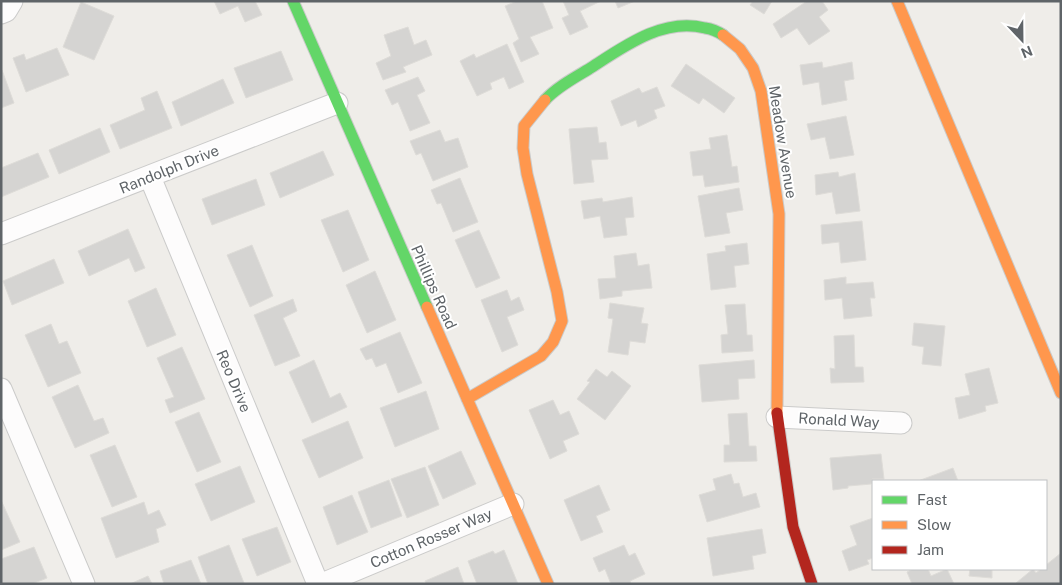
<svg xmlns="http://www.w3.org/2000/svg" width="1062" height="585" viewBox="0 0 1062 585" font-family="'Public Sans',sans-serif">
<rect width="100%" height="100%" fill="#efede9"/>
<path fill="#d5d4d2" stroke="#dedcd8" d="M214,1H255L262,15L245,22L238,6L220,14Z
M517,1H542L553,28L530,37L539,54L521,62L513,43L519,39L505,6Z
M563,1H601L580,11L588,27L570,35L562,18L569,15Z
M615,1H635L618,8Z
M753,1H772L764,14L750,5Z
M807,1H822L828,10L819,17L830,31L809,45L797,28L781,38L773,24Z
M81,2L114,16L94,60L63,47Z
M408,27L414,45L426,40L432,55L403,67L406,72L383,80L376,63L391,56L384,35Z
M507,44L524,82L509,89L504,77L490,83L492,89L477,96L460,61L474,54L476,58Z
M57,48L69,75L26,92L13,58L24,54L26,60Z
M281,51L293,80L246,98L234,68Z
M822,62L823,68L852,62L854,79L844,81L847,100L822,105L819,82L803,85L800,65Z
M686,64L735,98L724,113L703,98L699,104L671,86Z
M2,70L14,103L1,108V71Z
M418,77L425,91L417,95L430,123L410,131L398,102L392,105L385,90Z
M223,79L234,103L181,126L172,102Z
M657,87L665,106L654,110L657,118L638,127L636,120L621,126L611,101L639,88L642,93Z
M157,91L172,128L120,149L110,125L145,110L141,98Z
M846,116L854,155L830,159L825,137L811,140L807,124Z
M597,127L599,143L606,142L608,159L591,160L594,182L574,184L569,129Z
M100,128L110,152L59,174L49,150Z
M440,130L445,142L458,138L468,167L433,181L421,153L416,155L410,141Z
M727,135L732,167L737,166L739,182L705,187L703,175L693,176L690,152L711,149L709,138Z
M323,151L334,175L280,198L270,173Z
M38,153L49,177L1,197V168Z
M838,172L839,177L855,173L860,211L836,214L832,192L816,195L815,175Z
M460,178L478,222L453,232L441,203L437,204L431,190Z
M256,179L265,205L212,225L202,199Z
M739,188L743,210L726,213L730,233L705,237L698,196Z
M632,197L634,217L625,218L627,235L604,238L600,216L584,219L581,201L602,198L603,202Z
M348,210L369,260L343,272L321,220Z
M862,221L866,260L841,263L839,242L822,244L821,225Z
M128,229L145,268L135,272L129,258L89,276L78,251Z
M479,230L500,278L476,288L455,240Z
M747,243L749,264L734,266L736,287L711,290L707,254L726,251L725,246Z
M252,245L273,296L250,307L227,255Z
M636,253L638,266L649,264L652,288L622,291V296L600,299L598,279L616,278L614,256Z
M54,259L64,283L12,305L3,281Z
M375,271L396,320L367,333L346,285Z
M846,277V284L873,282L875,298H870L872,316L844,319L842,298L825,300L824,280Z
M156,288L176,335L147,347L128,301Z
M507,290L511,301L519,297L524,310L507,317L518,345L502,352L481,300Z
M293,299L297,311L283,318L300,356L275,366L254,315Z
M610,303L644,308L641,323L648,324L645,343L630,341L628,355L608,352L613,319L608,318Z
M745,304L747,335H752L753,351L722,353L721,335L728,334L725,305Z
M914,323L945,326L941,366L922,364L924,347L912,345Z
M51,324L59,344L67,341L81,373L48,387L25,335Z
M400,332L422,383L398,393L386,363L376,367L372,358L366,360L360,349Z
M854,335L855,367H863L864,382L831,383L830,368L835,369L834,336Z
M182,347L205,399L170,413L165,400L174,397L157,358Z
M314,360L330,398L340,393L347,407L312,423L289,372Z
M754,360L755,378L738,379L739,399L702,402L699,365Z
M989,368L998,403L985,406L986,411L959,419L955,398L970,395L965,374Z
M596,369L607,377L612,371L631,386L605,420L577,399L590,382L587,381Z
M78,385L94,421L103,418L109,433L75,448L52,397Z
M426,391L439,429L395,447L380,408Z
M553,400L560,415L569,411L579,434L563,441L567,451L550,459L529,410Z
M199,412L221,462L197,472L175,422Z
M747,413L749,446H756L757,461L724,462V445H730L728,414Z
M348,421L363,458L319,478L302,440Z
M115,445L137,497L112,507L90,455Z
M461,451L476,484L443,499L428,466Z
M881,454L884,479H872L871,484L848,486V488L833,490L830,458Z
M240,466L255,502L211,521L195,484Z
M425,467L439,505L407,518L391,479Z
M953,468L958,481H918Z
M731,474L734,484L739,483L743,497L756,493L760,507L707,522L699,495L716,490L713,479Z
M389,480L402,516L371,528L358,492Z
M599,485L610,510L596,516L603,532L581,541L564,500Z
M352,495L368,532L337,545L323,507Z
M1,500L20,542L1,550Z
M144,502L148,515L159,510L166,525L156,529L159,542L116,558L101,518Z
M873,518V558L867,560L869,564L849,571L842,551L857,545L850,526Z
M277,527L291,562L257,576L242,539Z
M762,529L766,553L752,556L754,569L713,576L707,538Z
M229,545L244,583L208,584L198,557Z
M624,545L629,556L635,553L645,574L630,581L631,584H611L605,569L599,572L593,558Z
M34,547L47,578L32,584H1V559Z
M504,550L518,584H477L468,561L493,551L495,554Z
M1061,553V584L1016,583L1033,569L1036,573L1041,569H1046V565Z
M191,560L201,584H164L160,571Z
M458,567L464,584H426L425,581Z
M913,569H928L931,576L947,569L954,584H912L907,572Z
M970,569H992V578L969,576Z
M148,576L152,584H130Z"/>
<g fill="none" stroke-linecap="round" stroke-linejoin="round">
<defs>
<path id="street" d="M1,13L6,11L12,1
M150,177L318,584
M1,234L337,103
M1,389L84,584
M777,417L901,423
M322,584L513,504"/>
<path id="fast" d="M293,1L427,307
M545,100C557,87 574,78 589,69C623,47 663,17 705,28C712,29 717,31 723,35"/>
<path id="slow" d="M897,1L1061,393
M723,35L740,49L753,68L761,91L779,214L777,413
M427,307L548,584
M467,399L541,356L553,342L562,321L557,292L527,174L523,148L524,126L545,100"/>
<path id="jam" d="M777,413L793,527L812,584"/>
</defs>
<use href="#street" stroke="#cbcbca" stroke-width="23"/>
<use href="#fast" stroke="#cacac9" stroke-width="13"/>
<use href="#slow" stroke="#cacac9" stroke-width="13"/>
<use href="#jam" stroke="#cacac9" stroke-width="13"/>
<use href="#street" stroke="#fdfcfc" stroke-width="21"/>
<use href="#fast" stroke="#63d668" stroke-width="11"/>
<use href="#slow" stroke="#ff974d" stroke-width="11"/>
<use href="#jam" stroke="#b3261e" stroke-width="11"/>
</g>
<g text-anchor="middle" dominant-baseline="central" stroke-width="4" stroke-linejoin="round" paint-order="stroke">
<g font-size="15" fill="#5f6468" stroke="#fff">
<text transform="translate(783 142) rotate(81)">Meadow Avenue</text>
<text transform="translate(169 169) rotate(-22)">Randolph Drive</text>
<text transform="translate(434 287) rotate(66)">Phillips Road</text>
<text transform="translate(234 381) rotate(67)">Reo Drive</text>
<text transform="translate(839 420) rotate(3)">Ronald Way</text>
<text transform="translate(431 538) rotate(-23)">Cotton Rosser Way</text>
</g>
</g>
<rect width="1062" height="585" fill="none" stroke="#5f6468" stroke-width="5"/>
<rect x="872" y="480" width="175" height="90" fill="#ffffff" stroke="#bfc1c3"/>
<rect x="882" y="496" width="25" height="8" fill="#63d668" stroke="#bfc1c3"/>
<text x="917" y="505" font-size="15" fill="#5f6468">Fast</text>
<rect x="882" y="521" width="25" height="8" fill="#ff974d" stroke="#bfc1c3"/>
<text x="917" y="530" font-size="15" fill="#5f6468">Slow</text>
<rect x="882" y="546" width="25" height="8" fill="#b3261e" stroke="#bfc1c3"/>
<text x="917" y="555" font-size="15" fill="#5f6468">Jam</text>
<g transform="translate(1022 40) rotate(158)" stroke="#ffffff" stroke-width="4" paint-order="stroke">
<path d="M0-4L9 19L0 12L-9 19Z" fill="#5f6468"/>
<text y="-8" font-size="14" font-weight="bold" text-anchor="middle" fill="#5f6468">N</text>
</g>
</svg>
